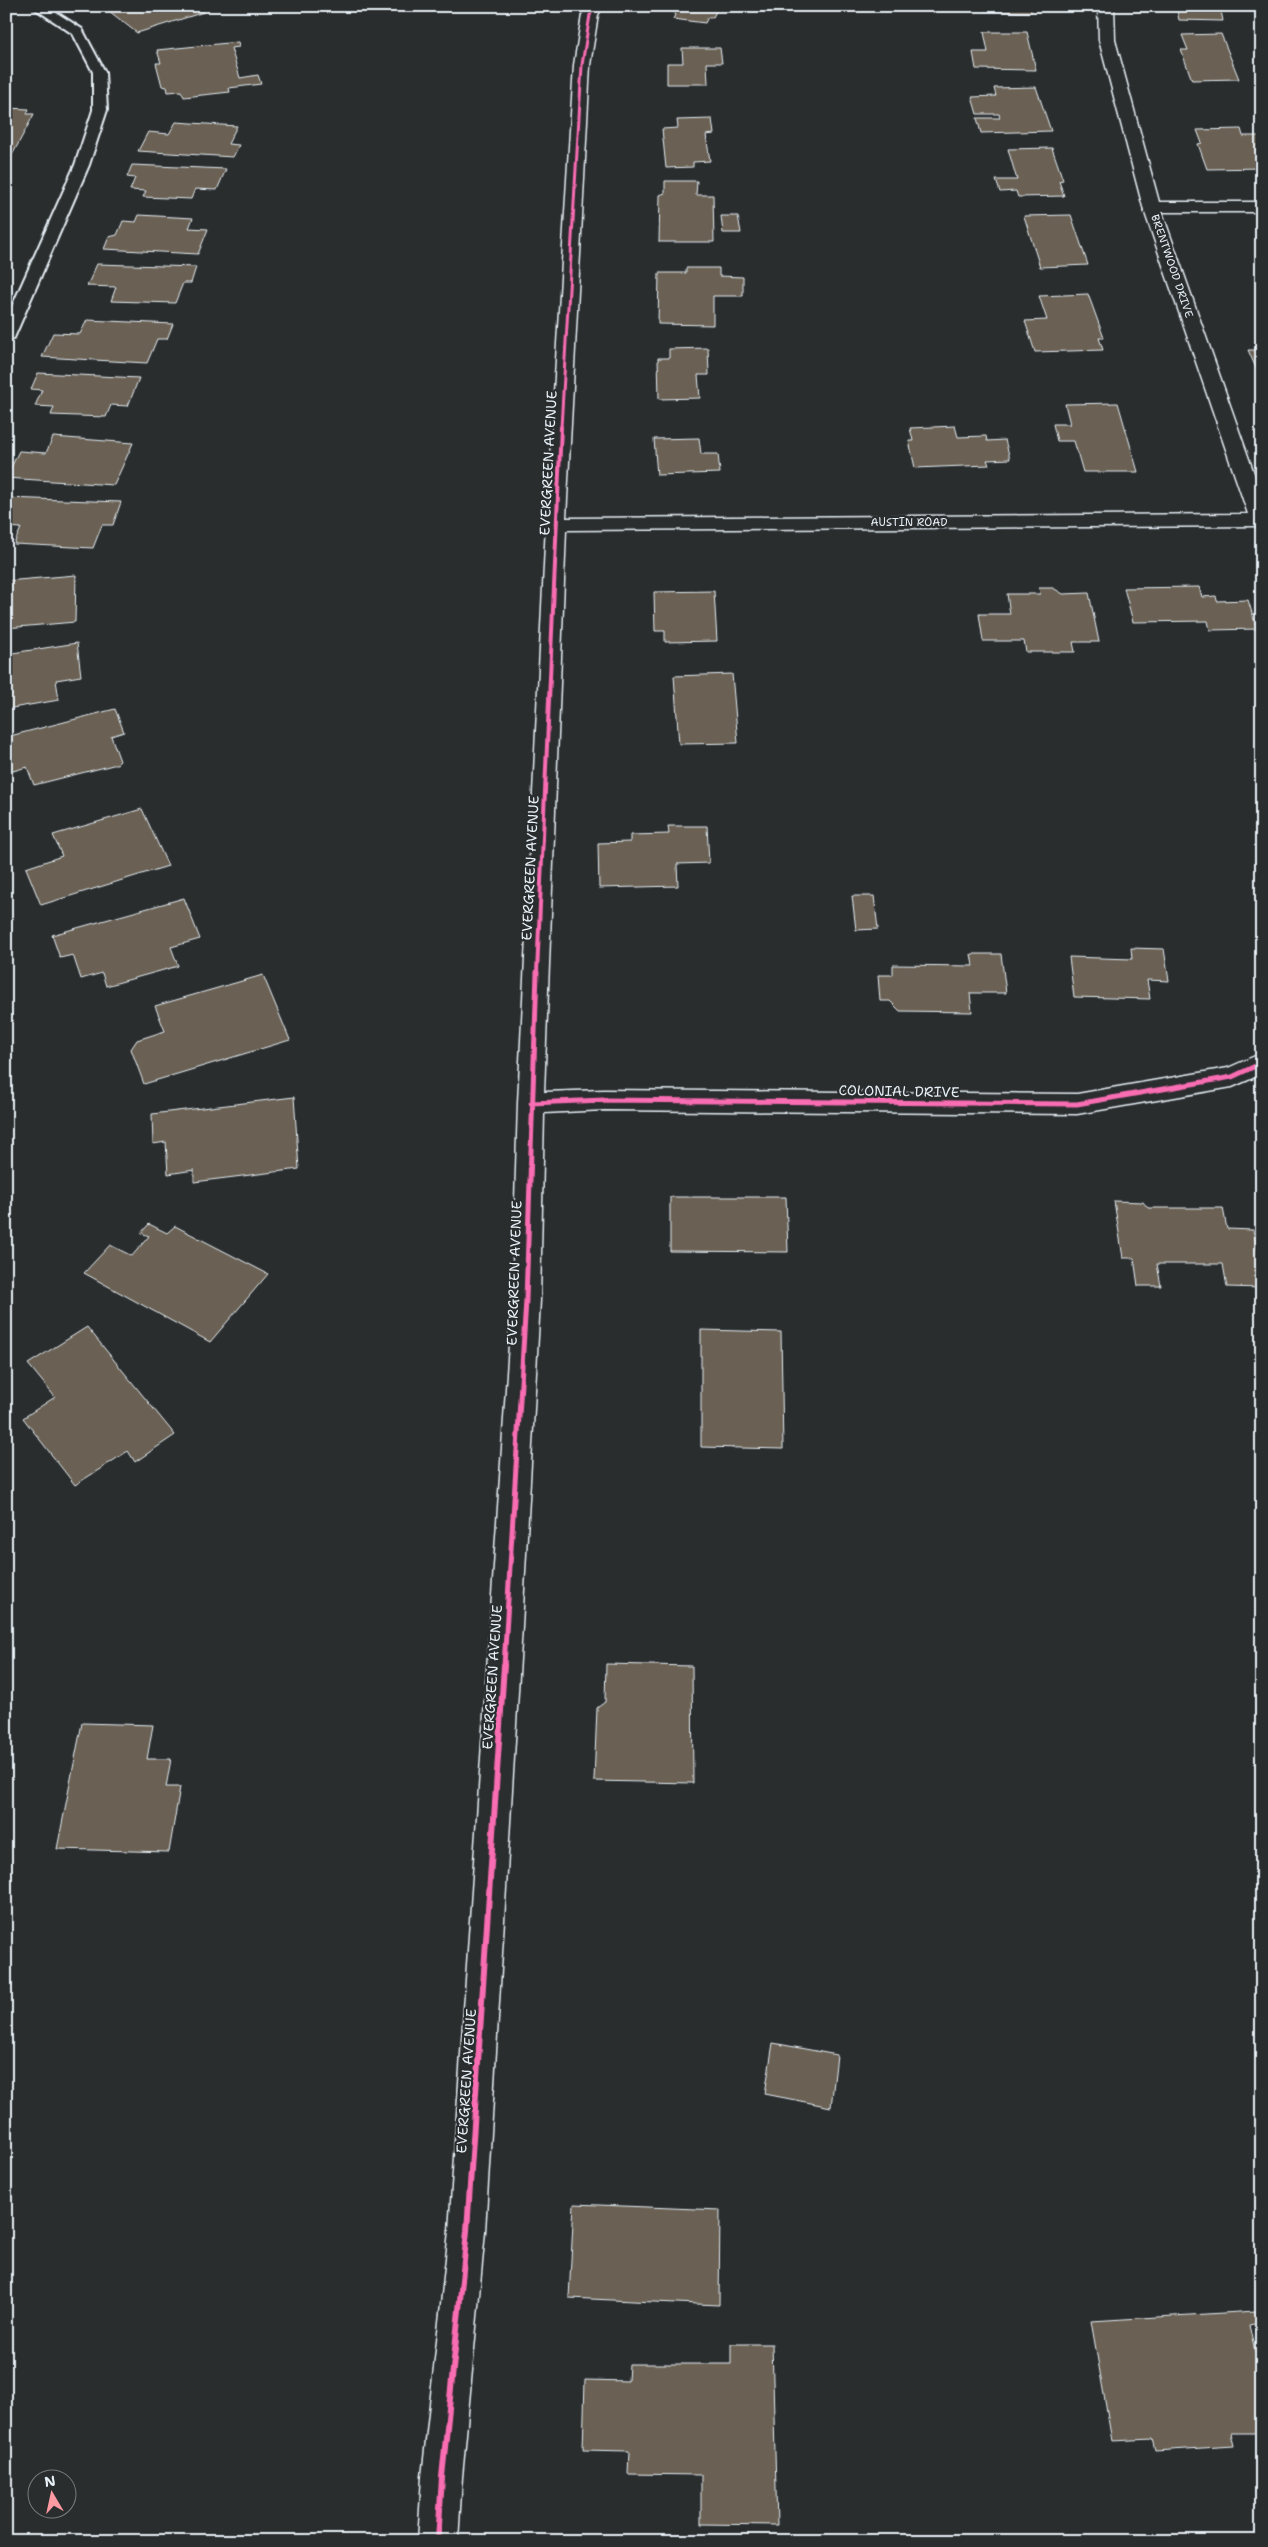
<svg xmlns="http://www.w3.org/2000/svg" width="1268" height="2547" viewBox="0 0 1268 2547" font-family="'Shantell Sans',sans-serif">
<rect width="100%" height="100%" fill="#2a2d2e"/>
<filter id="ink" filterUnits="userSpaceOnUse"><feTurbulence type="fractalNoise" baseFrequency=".02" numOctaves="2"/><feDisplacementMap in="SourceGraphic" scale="10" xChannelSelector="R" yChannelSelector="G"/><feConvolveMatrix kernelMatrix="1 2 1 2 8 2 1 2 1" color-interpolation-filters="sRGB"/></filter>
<g filter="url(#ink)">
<path fill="#6a6152" stroke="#e8f1f8" d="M106,6H209L200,9L204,12L137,33L104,7Z
M676,6H719L713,17H708L705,23L673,19L676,13L672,12Z
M984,6H1031V12L984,11Z
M1176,6H1220L1223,21L1179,20Z
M984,32H1027L1036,70L976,69L973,52H988Z
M1221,34L1239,79L1192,80L1181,50H1188L1182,35Z
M238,42L239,47L231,48L240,78L258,75L261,84L229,88L230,92L184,97L181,91L168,92L167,87L162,86L156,63H161L157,50Z
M682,48H720L722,63H707L708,84H667V63H683Z
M1036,87L1051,131L981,133L977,118H1000L999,114H977L972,97L996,96L994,88Z
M6,108L29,109L27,114H34L9,161H6Z
M712,119L714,134L706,135L710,161L693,162V167L666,168L662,129L678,128L677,120Z
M176,122L237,126L228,144L239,145L233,157L138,151L148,132L169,134Z
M1241,129L1243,136H1262V168L1207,169L1198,144L1202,143L1197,130Z
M1052,148L1063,180L1059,181L1064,196L1018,197L1016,191L1000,192L996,180H1017L1008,149Z
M132,165L226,169L217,190L195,189L191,199L143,197L146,191L130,190L135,178L127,177Z
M665,181H697L696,195H713L714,242H659L660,195L665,193Z
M139,215L193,218L189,228L208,229L198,254L104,249L109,237L117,235L123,221L136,222Z
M1071,215L1088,265L1040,267L1024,216Z
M721,216H738L741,233H723Z
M97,264L196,267L191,283H183L175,303L111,301L116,287L87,286Z
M686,268H719V276L743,277V296H713V325L658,324L659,273H686Z
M1088,294L1104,338H1099L1103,350L1035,352L1025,321L1047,320L1039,296Z
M87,320L173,324L167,339H157L147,363L42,357L53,333L80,334Z
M708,348L709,375H698L700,398L659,399L658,358H669V349Z
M1248,350H1262V368H1256Z
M38,373L139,378L128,406L111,405L106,417L51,415L54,407L35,406L42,390L31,389Z
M1118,403L1138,472H1083L1074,441H1057L1053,424H1070L1065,404Z
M955,426L958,437L986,436L987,441L1005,440L1010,459L987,460L989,465L915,468L909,441H913L910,428Z
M53,437L133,443L114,485L6,478L19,451L46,453Z
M699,438L701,454H718L720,473L657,475L654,439Z
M6,498L121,502L113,525H102L93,548L14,544L21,528L6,527Z
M76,575L75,622L6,628V581Z
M1199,587L1202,597L1216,596L1217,601L1248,600L1257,629L1210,630L1208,621L1133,622L1124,588Z
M1039,588H1053L1063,594L1089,593L1099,642H1073L1075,652H1026L1024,641H983L979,614H1010L1007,594H1040Z
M714,591L717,641L665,642V631H655L654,592Z
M77,643L81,676L56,680L59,700L6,709V654Z
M732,674L738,743L679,744L674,676Z
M115,709L124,732L111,736L120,761L117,764L34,785L27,767L6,773V737Z
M142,809L168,866L41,905L26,868L62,856L53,835Z
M668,826H707L709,863L677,864L678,886L599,888L598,843L630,842V835L669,834Z
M852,896H874L878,929L856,930Z
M184,898L200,939L171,947L178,966L106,986L102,973L81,979L73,955L60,958L52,935Z
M1131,948L1164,949L1169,981L1147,980L1150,999L1074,997L1069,957L1132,959Z
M971,954H1001L1006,993H970L972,1012L900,1011L890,1001H880L878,975H893V965L973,966Z
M263,975L290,1040L144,1084L131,1049L137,1040L165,1031L155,1006Z
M294,1097L299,1169L194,1182V1170L168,1174L166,1142L153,1144L152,1114Z
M670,1197H786L788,1252L670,1251Z
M1114,1201L1143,1202L1148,1208H1223L1227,1229L1253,1230L1262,1270V1288L1227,1287L1223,1264H1157L1161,1286H1138L1134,1258H1123Z
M149,1224L167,1233L175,1226L268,1274L210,1342L84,1273L110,1245L132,1256L149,1236L141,1233Z
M87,1327L175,1435L135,1462L128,1451L75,1485L23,1418L55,1397L28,1364Z
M701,1330L781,1332L783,1449L701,1447Z
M606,1664L692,1666L693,1783L594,1781L597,1708L605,1702Z
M82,1723L153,1725L147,1759H171L166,1787H180L169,1852L57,1849Z
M773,2043L837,2055L831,2107L765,2094Z
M574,2204L720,2210L719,2305L569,2298Z
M1256,2311L1259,2323L1249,2325L1262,2383V2433H1231L1234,2446L1155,2451L1152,2439L1112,2441L1091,2321Z
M731,2344H772L777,2525L701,2524V2475L628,2474L629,2451L583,2450L585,2380L628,2381L629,2364H731Z"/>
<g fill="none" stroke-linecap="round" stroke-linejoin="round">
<defs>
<path id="service" d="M31,6H46L82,29L105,72L107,110L89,165L14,338L6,342V320L75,165L93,110V72L73,34Z"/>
<path id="minor" d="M588,6H603L598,15L590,65L566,518L1248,514L1143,207L1099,40L1098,6H1114L1115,40L1159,202H1262V212H1162L1262,496V526L566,530L544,1092L604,1090L1077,1094L1228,1068L1262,1053V1074L1232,1087L1077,1114L604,1110L544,1113L540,1300L522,1626L485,2231L462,2477L458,2541H418L422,2477L449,2231L512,1300L518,1103L546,524L574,65L582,15Z"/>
</defs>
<use href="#service" stroke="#e8f1f8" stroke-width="4"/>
<use href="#minor" stroke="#e8f1f8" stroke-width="3"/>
<use href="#service" fill="#2a2d2e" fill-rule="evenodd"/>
<use href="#minor" fill="#2a2d2e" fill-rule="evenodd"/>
<defs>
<path id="cycleway-far3" d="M561,428L582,65L590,15L596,6"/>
<path id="cycleway-far2" d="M537,973L561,427"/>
<path id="cycleway-far1" d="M531,1103L604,1100L1077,1104L1232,1077L1262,1063
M504,1666L526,1300L537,972"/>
<path id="cycleway" d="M438,2541L442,2477L467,2231L504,1665"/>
</defs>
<use href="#cycleway-far3" stroke="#2a2d2e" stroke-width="5"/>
<use href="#cycleway-far2" stroke="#2a2d2e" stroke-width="6"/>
<use href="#cycleway-far1" stroke="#2a2d2e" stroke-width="8"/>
<use href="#cycleway" stroke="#2a2d2e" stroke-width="9"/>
<use href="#cycleway-far3" stroke="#f96db3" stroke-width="3"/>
<use href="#cycleway-far2" stroke="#f96db3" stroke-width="4"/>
<use href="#cycleway-far1" stroke="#f96db3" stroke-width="5"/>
<use href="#cycleway" stroke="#f96db3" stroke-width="6"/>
</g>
</g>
<g text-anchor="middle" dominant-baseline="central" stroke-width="4.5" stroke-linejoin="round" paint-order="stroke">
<g font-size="11" fill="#e8f1f8" stroke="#2a2d2e">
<text transform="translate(1172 266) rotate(71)">BRENTWOOD DRIVE</text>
<text x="909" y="522">AUSTIN ROAD</text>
</g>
<g font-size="14" fill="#e8f1f8" stroke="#2a2d2e">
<text transform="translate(548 463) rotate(-87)">EVERGREEN AVENUE</text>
<text transform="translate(530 868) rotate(-87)">EVERGREEN AVENUE</text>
<text transform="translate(899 1091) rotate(1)">COLONIAL DRIVE</text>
<text transform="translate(514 1273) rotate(-88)">EVERGREEN AVENUE</text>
<text transform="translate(492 1677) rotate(-86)">EVERGREEN AVENUE</text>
<text transform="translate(466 2081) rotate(-86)">EVERGREEN AVENUE</text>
</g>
</g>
<rect width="1268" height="2547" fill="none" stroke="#2a2d2e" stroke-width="25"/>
<rect x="12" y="12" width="1243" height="2522" fill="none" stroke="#e8f1f8" stroke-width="2" filter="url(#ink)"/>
<g transform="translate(52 2494) rotate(351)"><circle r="24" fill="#2a2d2e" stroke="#767b7f"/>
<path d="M0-4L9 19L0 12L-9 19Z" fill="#ff9aa2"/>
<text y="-8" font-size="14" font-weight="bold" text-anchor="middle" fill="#e8f1f8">N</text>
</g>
</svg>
